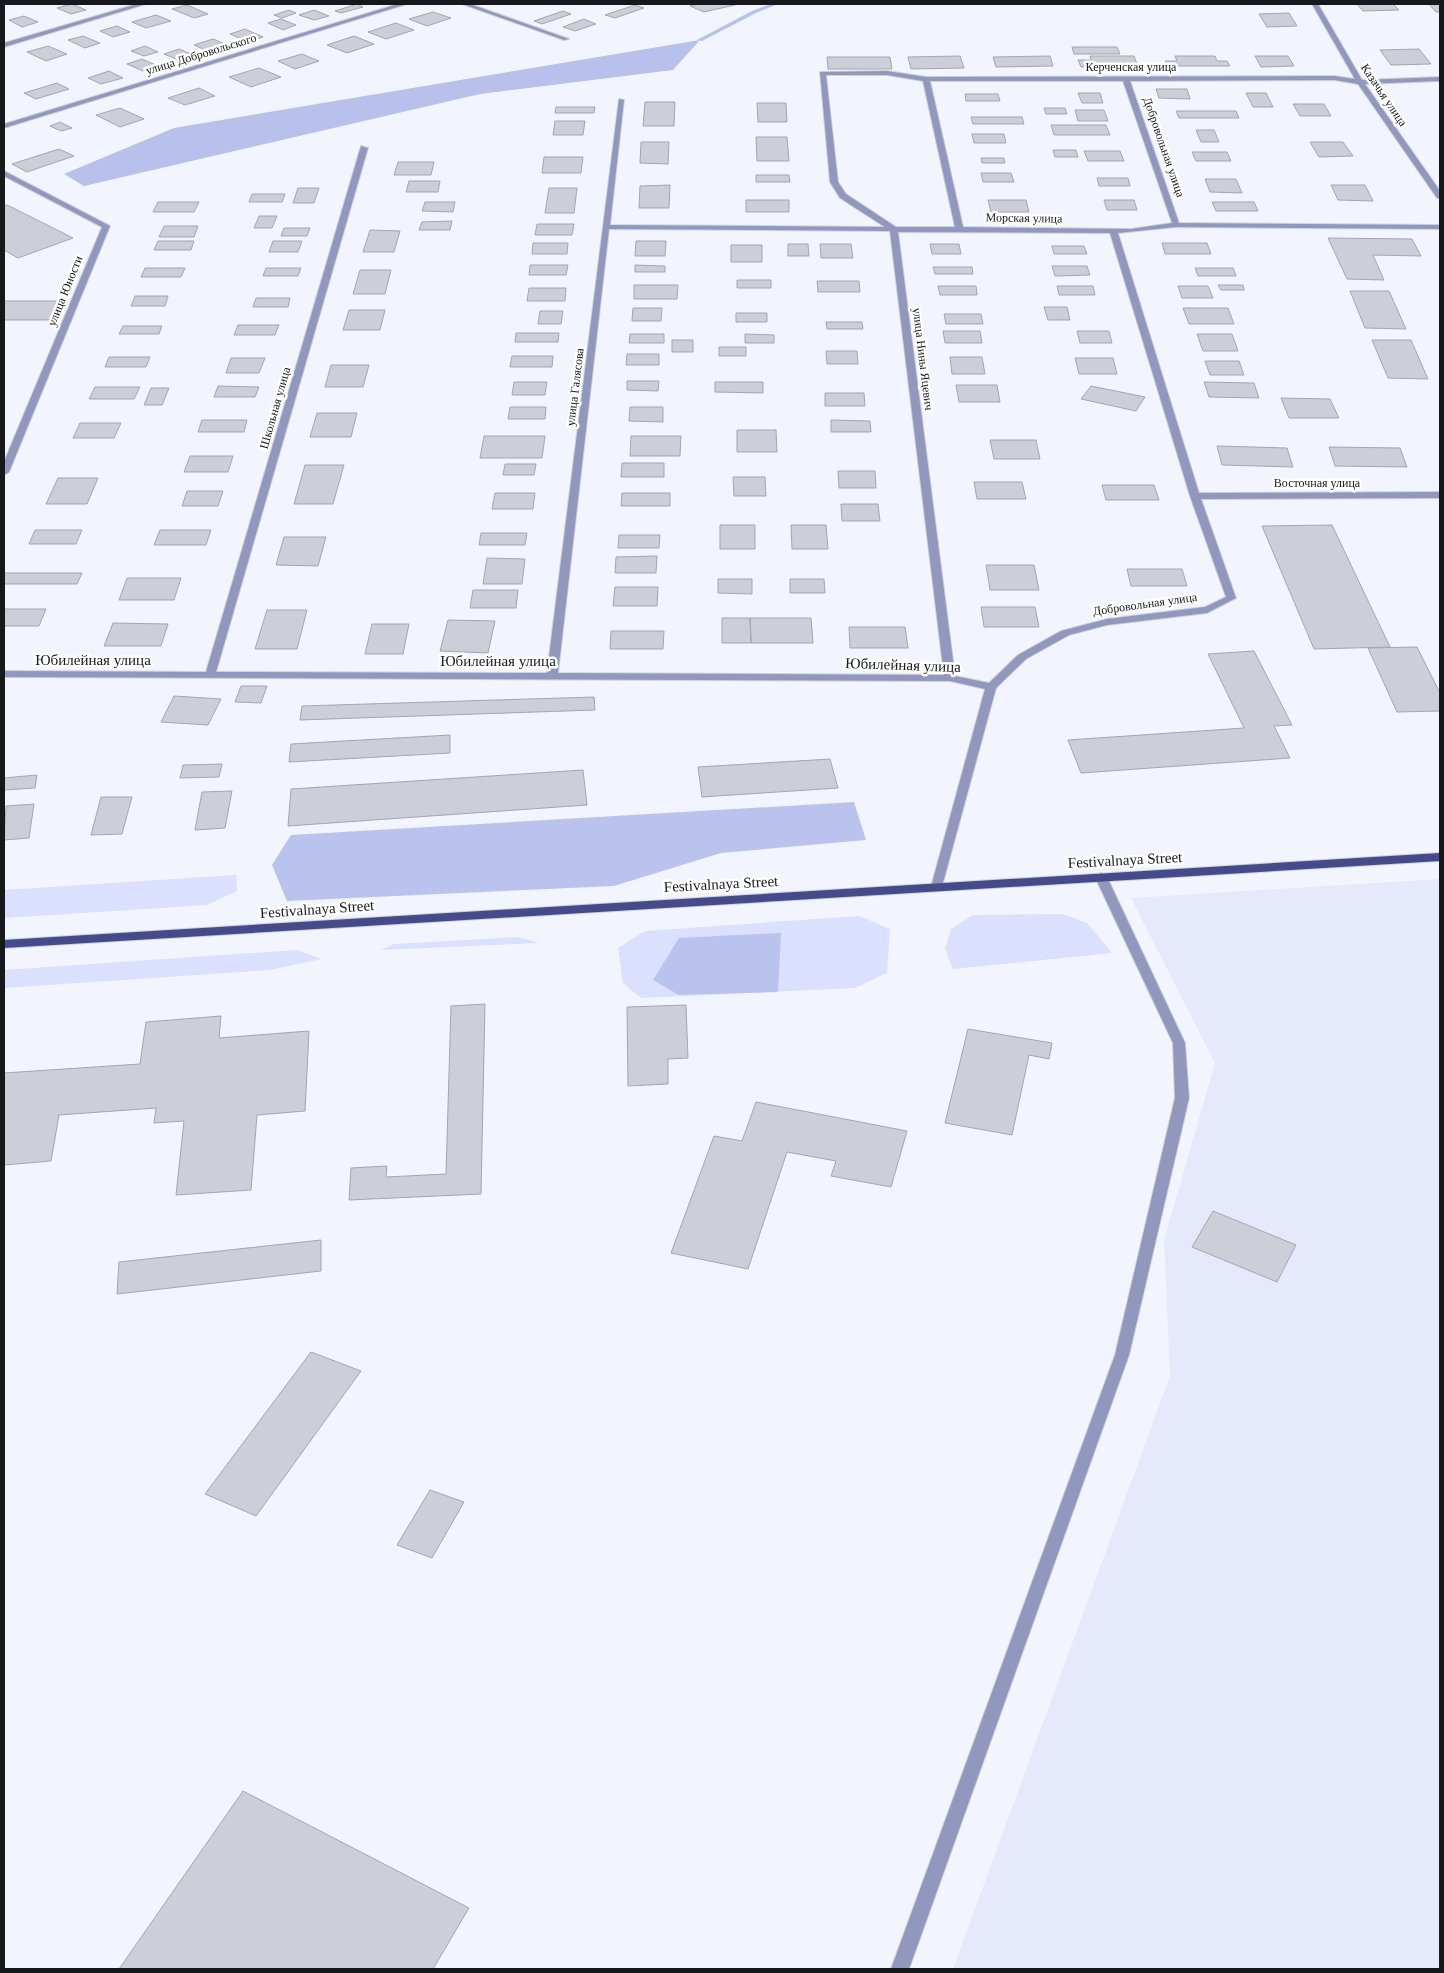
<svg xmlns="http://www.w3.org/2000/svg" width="1444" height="1973" viewBox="0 0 1444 1973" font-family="'Times New Roman',serif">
<rect width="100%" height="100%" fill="#f2f4fe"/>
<path fill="#e6e9fb" d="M1440,879V1969H953L1170,1376L1164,1240L1215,1063L1131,898Z"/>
<path fill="#dae0fd" d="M236,875L237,891L207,905L4,918V890Z
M1063,914L1087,923L1112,953L953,969L945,949L951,929L973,915Z
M859,916L890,929L887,973L855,988L641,998L623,983L618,948L645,931Z
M518,937L539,943L380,950L394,944Z
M297,950L321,959L270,970L4,988V970Z"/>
<path fill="#bac2ee" d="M854,802L866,840L721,853L614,886L287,901L272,865L291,835Z
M781,933L778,992L679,995L653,980L679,938Z"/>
<path fill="#b8c0ec" d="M700,40L673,70L480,94L84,186L64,174L174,128Z"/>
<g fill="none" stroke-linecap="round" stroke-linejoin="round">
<path fill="#b8c0ec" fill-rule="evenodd" d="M771,4H778L756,13L702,41L697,40L752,11Z"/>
</g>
<path fill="#ccced8" stroke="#a4a6af" d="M72,4L86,10L71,14L57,8Z
M357,4L363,7L341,13L335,11Z
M699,4H739L704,12L690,6Z
M1357,4H1393L1399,10L1363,11Z
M1429,4H1440V12H1436Z
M187,5L208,14L194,18L172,9Z
M635,5L644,8L615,18L605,15Z
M289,10L296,13L282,18L274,15Z
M314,10L329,16L314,20L299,15Z
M563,11L571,14L542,24L534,21Z
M433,12L451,18L427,26L409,19Z
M1289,13L1297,26L1267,27L1259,14Z
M156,15L171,21L146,28L132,22Z
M24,16L38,22L22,27L9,20Z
M281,19L296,25L283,30L268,23Z
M584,19L596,24L575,31L563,27Z
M396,23L414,30L386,39L368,32Z
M117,26L130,32L113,37L100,31Z
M245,29L263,37L248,42L230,34Z
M83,36L100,43L85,48L68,40Z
M354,36L374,44L347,53L327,45Z
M213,39L230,46L210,52L194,45Z
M48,46L67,54L46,61L27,52Z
M145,46L158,52L144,56L131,51Z
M1072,47H1117L1120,54H1074Z
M179,49L196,56L181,61L164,54Z
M1419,49L1431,64L1391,65L1380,50Z
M302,54L319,61L295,69L278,61Z
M960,56L964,68L911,69L908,57Z
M1050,56L1053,66L996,67L993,57Z
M1090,56H1134L1137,64H1128L1129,66L1081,67L1078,60H1091Z
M1175,56H1215L1217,61H1227L1230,66H1167L1165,61H1177Z
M1255,56H1288L1294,66L1261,67Z
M827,57H890L892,69H828Z
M142,59L158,66L143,71L127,64Z
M259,68L281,77L251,87L229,77Z
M109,71L123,78L101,84L88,78Z
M57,83L69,89L36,99L24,93Z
M199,88L215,96L185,105L168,98Z
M1156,89H1187L1190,99L1159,98Z
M1078,93H1100L1103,103H1082Z
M1246,93H1266L1273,107H1253Z
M965,94H998L1000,101H966Z
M645,102H675L674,126H643Z
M757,103H786L787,122H758Z
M1293,104H1324L1331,116H1300Z
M556,107H595L594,113H555Z
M120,108L144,119L120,127L96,115Z
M1044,108H1065L1067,114H1046Z
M1075,110H1104L1108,121H1078Z
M1176,111H1236L1239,118H1179Z
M971,117H1022L1024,124H973Z
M555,121H585L583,135H553Z
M60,122L72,128L61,131L50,126Z
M1051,125H1106L1110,135H1054Z
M1196,130H1214L1219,142H1201Z
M972,134H1004L1006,143H974Z
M756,137H787L789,161H757Z
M641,142H669L668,164L640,163Z
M1310,142H1343L1353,156L1319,157Z
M59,149L74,156L27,172L12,164Z
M1053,150H1076L1078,157H1055Z
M1084,151H1120L1124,161H1088Z
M1192,152H1227L1231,161H1196Z
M544,157H583L581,173H542Z
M981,158H1004L1005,163H982Z
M398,162H434L431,175H394Z
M981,173H1011L1014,182H983Z
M756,175H789L790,182H756Z
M1097,178H1128L1130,186H1099Z
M1205,179H1236L1242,193L1210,192Z
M409,181H440L438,192H406Z
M670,185L669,208H639L640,186Z
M1331,185H1365L1373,201L1338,200Z
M298,188H319L314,203H293Z
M549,188H577L574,213H545Z
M252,194H285L282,202H249Z
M746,200H789V212H746Z
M988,200H1026L1029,212H991Z
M1104,200H1134L1137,210H1107Z
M158,202H199L194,212H153Z
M425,202H455L453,212L422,211Z
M1212,202H1254L1258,211H1216Z
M7,205L73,238L18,258L4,250V206Z
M259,216H277L272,228H254Z
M452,221L450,230H419L422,222Z
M537,224H574L572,235H535Z
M164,226H198L194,237H159Z
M284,228H310L307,236H281Z
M370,230L400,231L394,252H363Z
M1328,238L1412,239L1421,256L1373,255L1384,280L1347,279Z
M158,241H194L191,250H154Z
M273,241H302L298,252H269Z
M636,241H666L665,256H635Z
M533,243H568L567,254H532Z
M1162,243H1207L1211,254H1165Z
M788,244H808L809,256H788Z
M820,244H851L853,258H821Z
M930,244H959L961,254H932Z
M731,245H762V262H731Z
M1052,246H1084L1087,254H1054Z
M530,265H568L566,275H529Z
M635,265L665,266V272H635Z
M1052,266H1087L1090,275L1055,276Z
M933,267H972L973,274H935Z
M145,268H185L181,277H141Z
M266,268H301L298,276H263Z
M1195,268H1233L1236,276H1198Z
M360,270H391L385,294H353Z
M737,280H771V288H737Z
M817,281H859L860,292H818Z
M634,285H678L677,299H634Z
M1218,285H1243L1244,290H1221Z
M938,286H976L977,295H940Z
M1057,286H1093L1095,295H1059Z
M1178,286H1208L1213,298H1182Z
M529,288H566L565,301H527Z
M1350,291H1389L1406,329L1365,328Z
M135,296H168L165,306H131Z
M256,298H290L288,307H253Z
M4,301H67L58,320H4Z
M1044,307H1067L1070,320H1048Z
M633,308H662L661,321H632Z
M1183,308H1228L1234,324H1189Z
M349,310H385L380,330H343Z
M540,311H563L561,324H538Z
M736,313H767V322H736Z
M944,314H981L983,324H946Z
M826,322H862L863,329H827Z
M238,325H279L275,335H234Z
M123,326H162L159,334H119Z
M943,331H980L982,343H945Z
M1077,331H1109L1112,343H1080Z
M516,333H559L558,342H515Z
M630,334H664V343H629Z
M745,334L774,335V343H745Z
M1197,334H1232L1238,351H1203Z
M672,340H693V352H672Z
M1372,340H1411L1428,379L1388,378Z
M719,347H746V356H719Z
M826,351H857L858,364H827Z
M627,354H659V365H626Z
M512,356H553L552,367H510Z
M109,357H150L146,367H105Z
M950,357H982L985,374H952Z
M231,358H265L259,373H226Z
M1075,358H1113L1117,374H1079Z
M1205,361H1239L1244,375H1210Z
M331,365H369L363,387H325Z
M627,381H659L658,391L627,390Z
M514,382H547L545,395H512Z
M715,382H763V393L715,392Z
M1204,382L1254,383L1259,398L1209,397Z
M956,385H997L1000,402H959Z
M218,386L259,387L255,397H214Z
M1091,386L1145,397L1136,411L1081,399Z
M95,387H140L134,399H89Z
M151,388H169L162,405H144Z
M825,393H864L865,406H825Z
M1281,398L1330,399L1339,418H1289Z
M510,407H546L545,419H508Z
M630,407H663V422L629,421Z
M317,413H357L351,437H310Z
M202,420H247L244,432H198Z
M831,420L870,421L871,432H831Z
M80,423H121L114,438H73Z
M737,430H776L777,452H737Z
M484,436H545L542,458H480Z
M631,436H681L680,456H630Z
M990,440H1036L1040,459H994Z
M1217,446L1287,448L1293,467L1222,465Z
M1329,447L1400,448L1407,467L1335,466Z
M190,456H233L228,472H184Z
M622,463H664V477H621Z
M505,464H536L534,475H503Z
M305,465H344L333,504H294Z
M838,471H875L876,488H839Z
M733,477H765L766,496H734Z
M58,478H98L87,504H46Z
M974,482H1022L1026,499H977Z
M1102,485H1154L1159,500H1106Z
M187,491H223L218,506H182Z
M495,493H535L533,509H492Z
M622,493H670V506H621Z
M841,504H878L880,521H842Z
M720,525H755V549H720Z
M791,525H826L828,549H792Z
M1332,525L1390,647L1314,649L1262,526Z
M35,530H82L76,544H29Z
M160,530H211L206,545H154Z
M481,533H527L525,545H479Z
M619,535H660L659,548H618Z
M284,537H326L318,566L276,565Z
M657,556L656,573H615L616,557Z
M487,558L525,559L522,584H483Z
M986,565H1034L1039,590H990Z
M1127,569H1182L1187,586H1131Z
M4,573H82L77,584H4Z
M127,578H181L174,600H119Z
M718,579H752V594L718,593Z
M790,579H824L825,593H790Z
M615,587H658L657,606H613Z
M473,590H518L516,608H470Z
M981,607H1035L1039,627H984Z
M4,609H46L39,626H4Z
M267,610H307L297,649H255Z
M722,618H750L751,643H722Z
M750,618H811L813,643H751Z
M448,620L495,621L488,653L440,651Z
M113,623L168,624L161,646H104Z
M372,624H409L403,654H365Z
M849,627H905L908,648H850Z
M611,631H664L663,649H610Z
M1417,647L1440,693V711L1397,712L1368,648Z
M1254,651L1292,725L1274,726L1290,758L1081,773L1068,740L1244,728L1208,654Z
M241,686H267L261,703L235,702Z
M174,696L221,699L208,725L161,722Z
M594,697L595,710L300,720L302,706Z
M450,735V753L289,762L291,744Z
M830,759L838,788L702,797L698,767Z
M222,764L219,777L180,778L183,765Z
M583,770L587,805L288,826L291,789Z
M37,775L35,788L4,790V778Z
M232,791L225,828L195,830L202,792Z
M101,797H132L122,834L91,835Z
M34,804L29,838L4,840L6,806Z
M485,1004L481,1194L349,1200L351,1168L387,1166L386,1177L446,1174L451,1006Z
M686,1005L688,1058L668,1059V1084L628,1086L627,1007Z
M221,1016L219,1038L309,1031L305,1111L257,1115L251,1190L176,1195L184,1121L154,1123L156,1108L59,1115L51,1161L4,1165V1073L140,1064L146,1022Z
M968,1029L1052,1043L1049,1059L1029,1055L1012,1135L945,1123Z
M756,1102L907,1131L891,1187L831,1176L836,1161L787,1152L748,1269L671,1253L714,1136L742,1141Z
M1213,1211L1296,1245L1277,1282L1192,1247Z
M321,1240V1271L117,1294L119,1262Z
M311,1352L361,1371L256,1516L205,1494Z
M430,1490L464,1502L432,1558L397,1545Z
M243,1791L469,1908L433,1969H119Z"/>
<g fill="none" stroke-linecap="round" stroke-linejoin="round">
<defs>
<path id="street" d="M137,4H146L4,47V43Z
M398,4H407L4,128V124Z
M462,4H470L569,39L564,40Z
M1312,4H1318L1362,80L1440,77V81L1365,84L1440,191V198H1437L1358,84L1334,80L1130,81L1179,223L1440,225V229L1176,227L1118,233L1199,493L1440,492V498L1201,499L1236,598L1207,613L1107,625L1069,635L1026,659L996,688L941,890H933L931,887L985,689L950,681L4,677V671L206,672L361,146L368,148L216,672L547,673L619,99L624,100L610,225L885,227L840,198L830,182L820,72L887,71L926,77L1334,76L1355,79ZM826,75H887L923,81L955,227H896L846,194L838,182ZM930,81H1123L1172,223L1131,229L963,227ZM609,229L890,231L944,675L558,673ZM898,232L1110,233L1190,496L1226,597L1205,607L1107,619L1061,631L1018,655L989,683L955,676Z
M4,171L110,226L9,472L4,475V462L102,227L4,176Z
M1101,873L1107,877L1185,1043L1189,1098L1129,1355L909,1969H891L1115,1355L1175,1098L1173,1043L1095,877Z"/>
<path id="primary" d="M1440,853V861L4,948V940Z"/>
</defs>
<use href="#street" stroke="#cfd1da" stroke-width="2"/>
<use href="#primary" stroke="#cfd1da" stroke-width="2"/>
<use href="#street" fill="#9298bd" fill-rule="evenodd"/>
<use href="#primary" fill="#454b8a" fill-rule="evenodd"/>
</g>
<g text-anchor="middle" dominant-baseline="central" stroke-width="5" stroke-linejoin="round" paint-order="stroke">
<g font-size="12" fill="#17181b" stroke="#fff">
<text transform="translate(201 54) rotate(-17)">улица Добровольского</text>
<text x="1131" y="67">Керченская улица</text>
<text transform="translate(1384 95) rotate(56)">Казачья улица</text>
<text transform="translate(1164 147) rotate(71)">Добровольная улица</text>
<text transform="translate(1024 218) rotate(1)">Морская улица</text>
<text transform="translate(65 291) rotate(-68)">улица Юности</text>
<text transform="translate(923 359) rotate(83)">улица Нины Яцевич</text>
<text transform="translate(575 387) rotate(-83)">улица Галясова</text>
<text transform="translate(275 408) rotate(-74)">Школьная улица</text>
<text x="1317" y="483">Восточная улица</text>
<text transform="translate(1145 604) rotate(-8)">Добровольная улица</text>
</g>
<g font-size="15" fill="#17181b" stroke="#fff">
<text x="93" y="660">Юбилейная улица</text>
<text x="498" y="661">Юбилейная улица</text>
<text transform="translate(903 665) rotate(2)">Юбилейная улица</text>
<text transform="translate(1125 860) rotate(-3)">Festivalnaya Street</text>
<text transform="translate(721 884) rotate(-3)">Festivalnaya Street</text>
<text transform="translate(317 909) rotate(-4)">Festivalnaya Street</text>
</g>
</g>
<rect width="1444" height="1973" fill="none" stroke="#17181b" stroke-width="10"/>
</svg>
